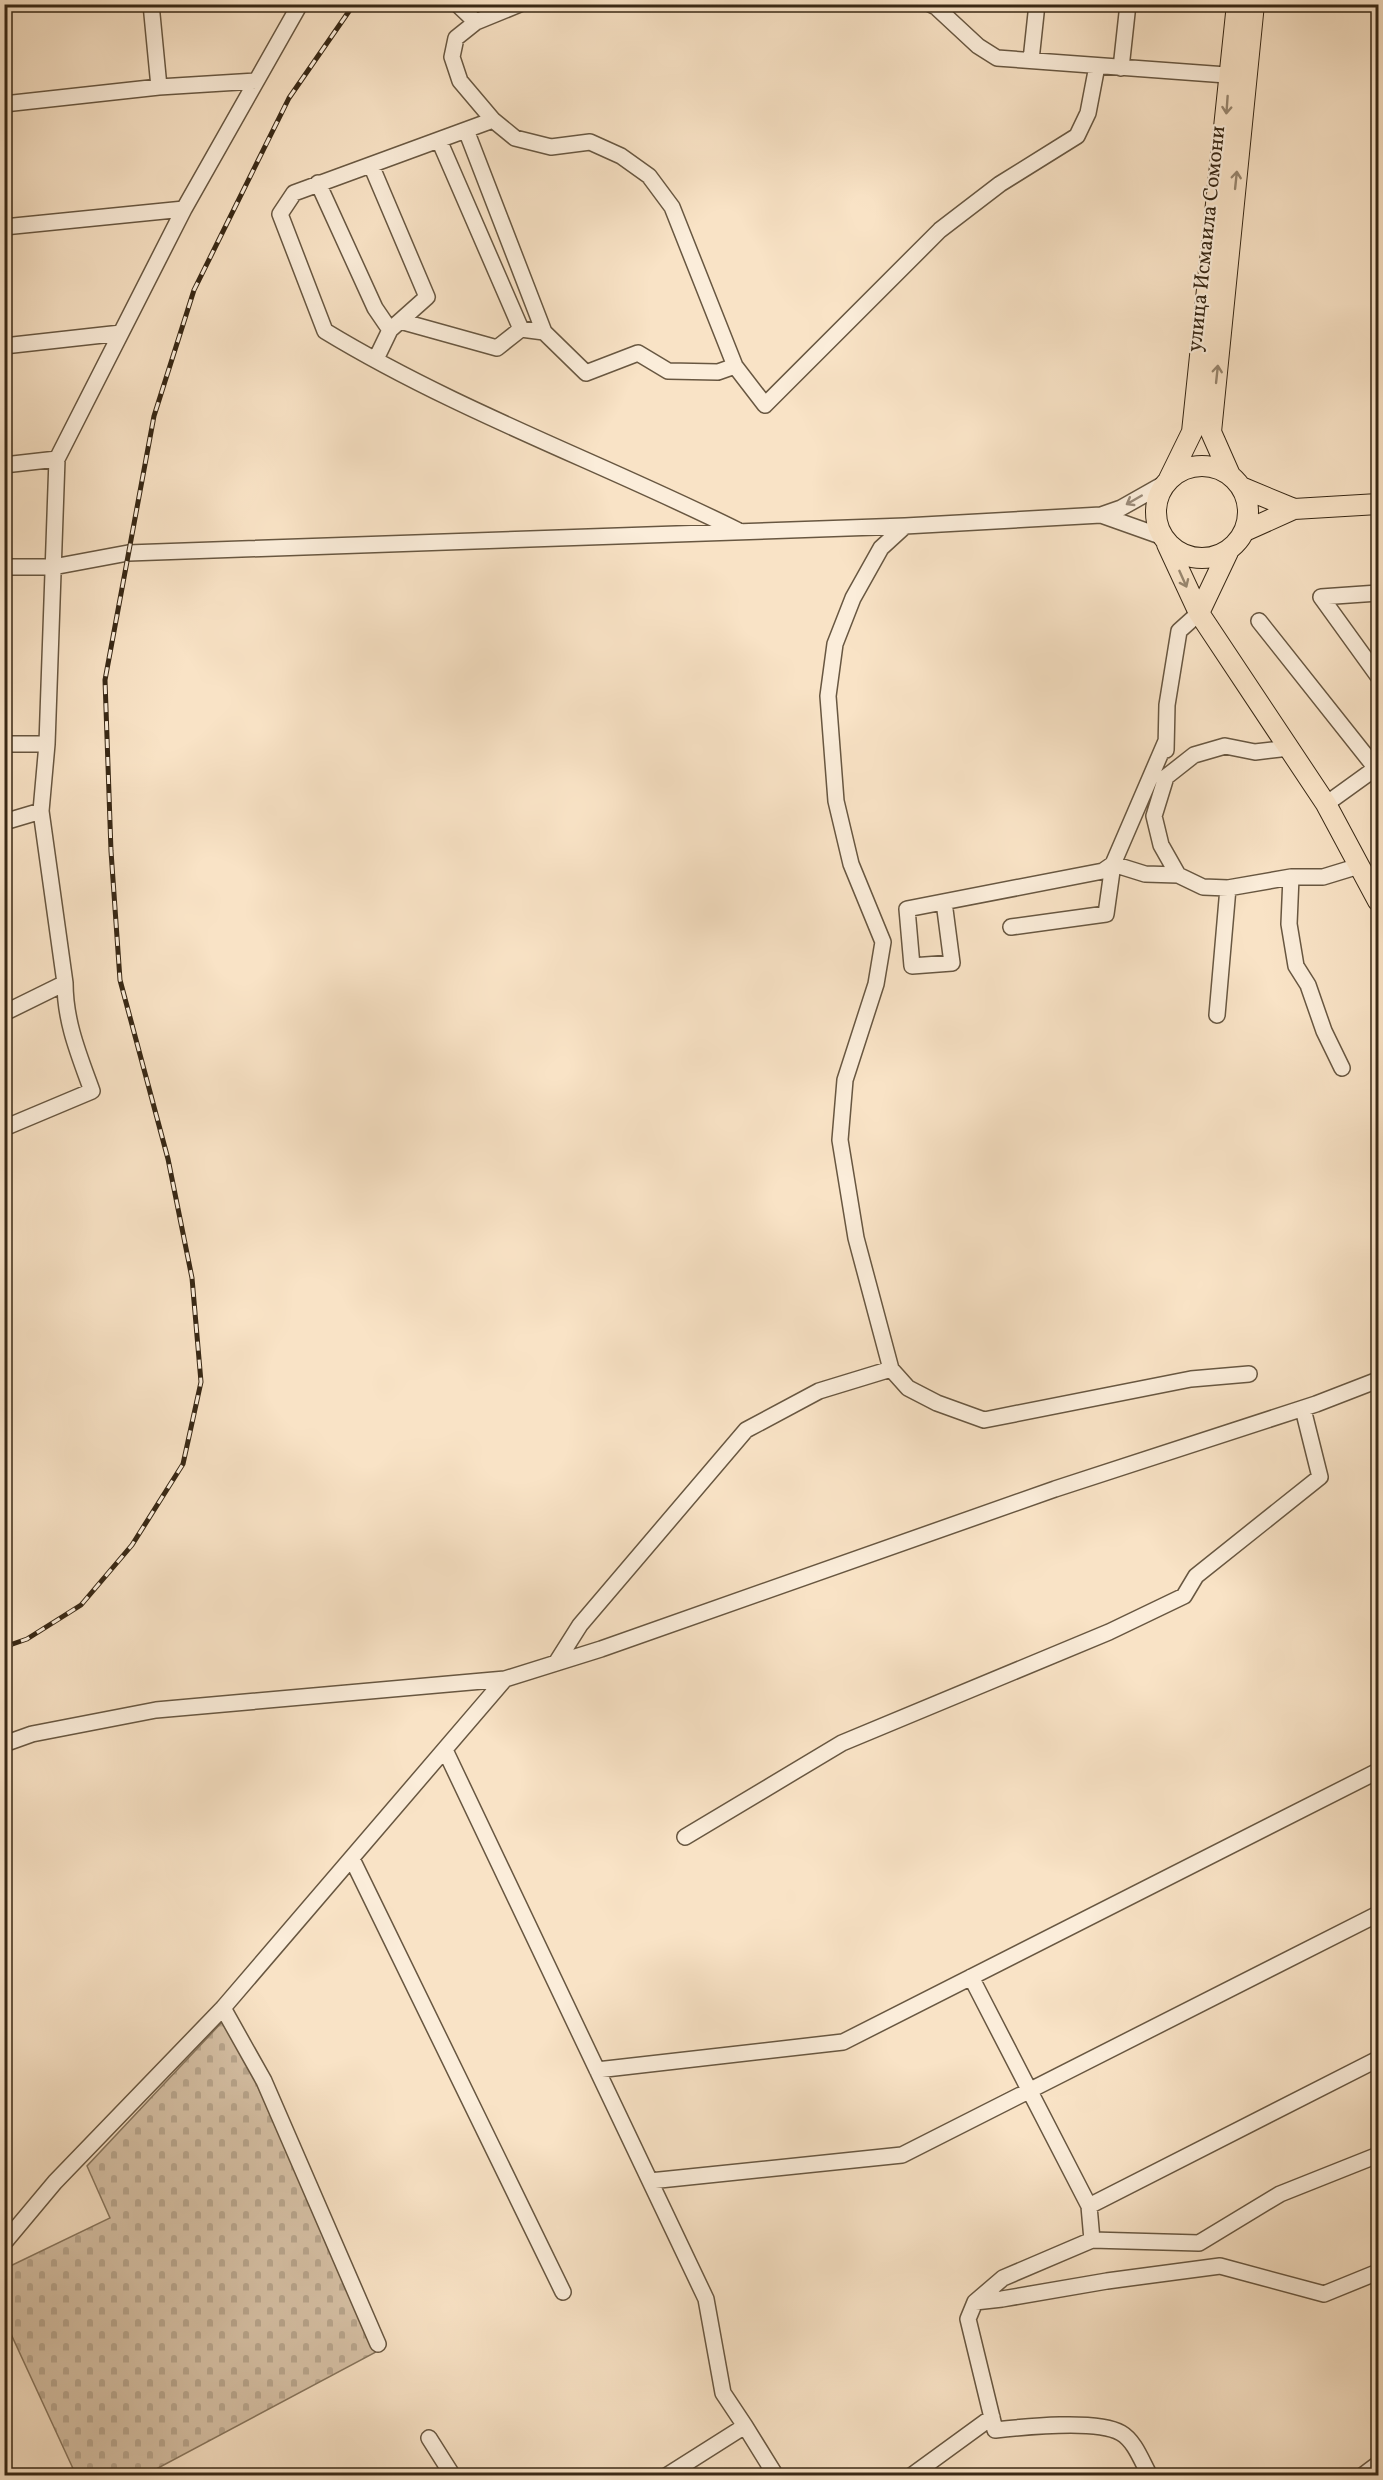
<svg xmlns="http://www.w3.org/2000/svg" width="1383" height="2480" viewBox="0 0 1383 2480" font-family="Vollkorn,serif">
<defs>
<pattern id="cemetery-stones" width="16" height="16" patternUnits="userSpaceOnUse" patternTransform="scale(1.5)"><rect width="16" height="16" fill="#d8c3a8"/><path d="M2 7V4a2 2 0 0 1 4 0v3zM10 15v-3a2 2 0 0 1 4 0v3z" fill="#baa890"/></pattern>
</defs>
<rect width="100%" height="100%" fill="#f9e3c6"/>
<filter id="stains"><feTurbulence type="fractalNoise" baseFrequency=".00333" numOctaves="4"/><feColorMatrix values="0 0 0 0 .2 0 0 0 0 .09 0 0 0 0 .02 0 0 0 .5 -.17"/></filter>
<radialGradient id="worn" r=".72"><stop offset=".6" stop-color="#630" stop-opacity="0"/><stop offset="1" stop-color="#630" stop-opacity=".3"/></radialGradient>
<path fill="url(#cemetery-stones)" stroke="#88765e" stroke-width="1.5" d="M224,2020L254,2078L376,2352L145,2475H76L5,2321L4,2269L110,2218L87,2166Z"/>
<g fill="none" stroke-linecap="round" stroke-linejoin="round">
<defs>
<path id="minor" d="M151,4L159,87
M457,4L476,22
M520,4L476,22L456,38L452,57L460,81L493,120L515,138L551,147L590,142L621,156L649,176L672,207L735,366L765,405L940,230L1000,184L1077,136L1088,113L1097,66
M930,4L936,7L978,46L997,58L1240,76
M1031,60L1037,4
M1121,68L1128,4
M4,104L159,87L256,81
M493,120L294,193L280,214L325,331C455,410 600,462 737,530
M466,130L544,332
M439,140L521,329
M371,165L427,297L390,330L376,359
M318,183L375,308L390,330
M4,227L184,209
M400,321L497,348L521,329L544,332L586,373L638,353L668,371L718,372L735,366
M4,346L121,333
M4,465L57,459
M1101,515L1163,537
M4,567H53L128,553L905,526L1101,515L1121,508L1167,482
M1378,593L1321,597L1378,676
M1259,621L1378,771
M4,744H47L57,459L184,209L300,4
M1289,748L1255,752L1225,746L1194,755L1166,777L1154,816L1161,845L1178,875L1203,887L1228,888L1291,877
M1166,750L1167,705L1179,631L1199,613
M1326,804L1376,768L1378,769
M4,822L41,811L47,744
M944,902L952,963L912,966L907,909L1103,871L1113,864L1166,741
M1011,927L1106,914L1113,864L1145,874L1178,875
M4,1013L65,983L41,811
M1217,1015L1228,888
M1342,1068L1324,1031L1308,985L1296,966L1289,924L1291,877H1323L1359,866
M4,1128L92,1091C79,1055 65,1022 65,983
M891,1369L908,1388L937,1403L984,1420L1191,1379L1249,1374
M556,1663L580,1625L746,1430L819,1391L891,1369L856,1238L840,1140L845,1080L876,984L883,942L851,864L836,801L828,696L835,644L853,598L881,548L905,526
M4,1744L32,1734L156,1710L505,1679L601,1649L1055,1489L1316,1404L1378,1380
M445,1750L706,2299L723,2393L745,2426L666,2476
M685,1837L842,1743L1109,1632L1184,1596L1196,1576L1320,1477L1303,1409
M352,1859L563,2292
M971,1977L1089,2206L1092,2240L1003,2278L975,2302L968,2319L995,2430C1023,2427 1097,2419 1121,2433C1135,2441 1142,2462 1150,2476
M223,2008L264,2081L378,2344
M597,2070L843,2042L1378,1771
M650,2181L902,2155L1378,1914
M1089,2206L1378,2059
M1092,2240L1199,2243L1280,2194L1378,2155
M4,2243L55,2182L223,2008L505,1679
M975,2302L1002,2299L1107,2281L1220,2266L1324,2294L1378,2272
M745,2426L776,2476
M429,2438L453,2476
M911,2476L992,2417
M1362,2476L1378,2464"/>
<path id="major" d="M1156 512a46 46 0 1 1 92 0a46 46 0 1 1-92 0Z
M1230,475L1211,432L1254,4
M1169,479L1192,432L1237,4
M1241,487L1294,509
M1245,531L1294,509L1378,504
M1167,544L1199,613L1326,804L1378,901
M1199,613L1228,552"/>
</defs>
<use href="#minor" stroke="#685741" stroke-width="18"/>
<use href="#major" stroke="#382815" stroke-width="22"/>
<use href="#minor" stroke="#fbedda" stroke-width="15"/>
<use href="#major" stroke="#f9e3c6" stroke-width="20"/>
<defs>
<path id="rail" d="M4,1647L27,1639L81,1605L132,1545L183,1464L201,1382L192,1278L168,1159L120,980L111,851L105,680L154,416L194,290L289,98L354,4"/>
</defs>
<use href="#rail" stroke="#382815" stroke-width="5"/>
<use href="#rail" stroke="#fbedda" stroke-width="3" stroke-dasharray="9" stroke-linecap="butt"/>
</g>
<defs><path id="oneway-shaft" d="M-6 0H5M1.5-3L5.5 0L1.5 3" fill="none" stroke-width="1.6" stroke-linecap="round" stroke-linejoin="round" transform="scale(1.5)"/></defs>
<g stroke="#98866e">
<use href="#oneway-shaft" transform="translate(1227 105) rotate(94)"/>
<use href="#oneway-shaft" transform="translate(1236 180) rotate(-84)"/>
<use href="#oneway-shaft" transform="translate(1217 374) rotate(-84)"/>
<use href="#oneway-shaft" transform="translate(1183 579) rotate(66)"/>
</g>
<use stroke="#9a8a78" href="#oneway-shaft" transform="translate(1134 500) rotate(150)"/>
<g text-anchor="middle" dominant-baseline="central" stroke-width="4.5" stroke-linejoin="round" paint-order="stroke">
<g font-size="21" fill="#382815" stroke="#fbedda">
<text transform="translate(1207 239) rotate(-84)">улица Исмаила Сомони</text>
</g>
</g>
<rect width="1383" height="2480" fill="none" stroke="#f9e3c6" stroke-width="24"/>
<rect x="6" y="6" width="1371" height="2468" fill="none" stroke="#382815" stroke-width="3"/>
<rect x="12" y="12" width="1359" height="2456" fill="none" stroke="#382815" stroke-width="1.5"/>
<rect width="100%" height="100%" filter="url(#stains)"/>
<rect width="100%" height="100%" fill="url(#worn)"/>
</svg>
